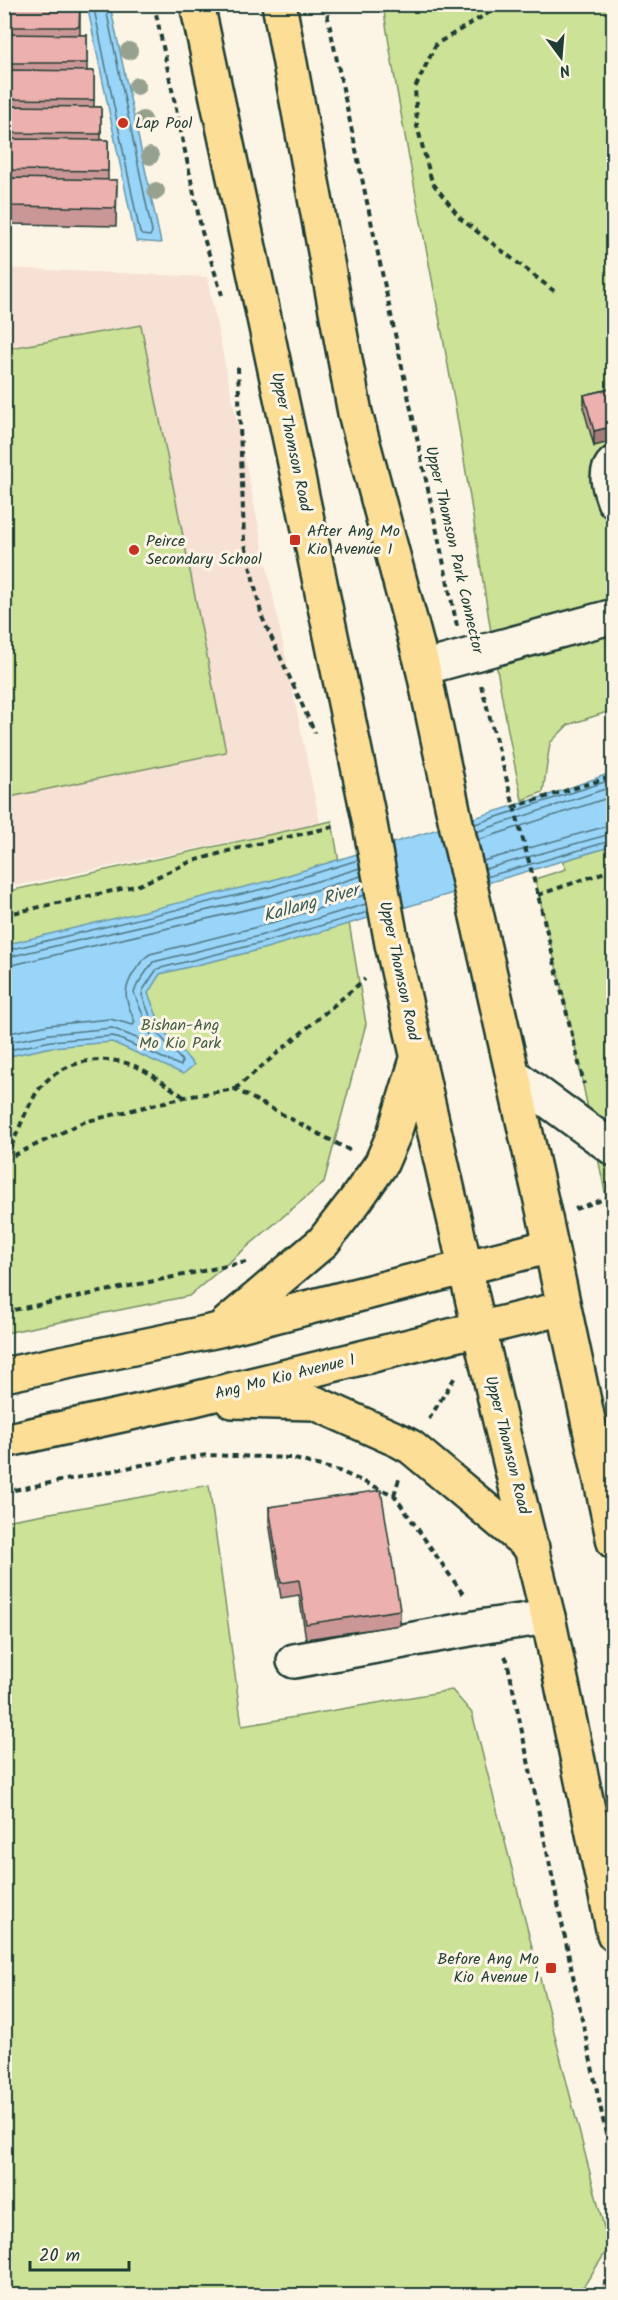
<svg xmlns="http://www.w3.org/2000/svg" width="618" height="2300" viewBox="0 0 618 2300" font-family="Kalam,sans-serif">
<rect width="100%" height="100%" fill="#fcf5e5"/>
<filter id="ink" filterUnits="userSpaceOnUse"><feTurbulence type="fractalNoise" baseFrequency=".0167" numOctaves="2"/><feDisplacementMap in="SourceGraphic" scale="12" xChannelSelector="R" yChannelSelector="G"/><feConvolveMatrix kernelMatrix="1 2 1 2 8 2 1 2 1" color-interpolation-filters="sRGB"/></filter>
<g filter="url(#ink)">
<path fill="#f7e0d4" d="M5,268L207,277L320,823L5,888Z"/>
<path fill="#cce297" stroke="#769066" stroke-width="1.5" d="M383,5H613V710L568,725L550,743L543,792L522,800C494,671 478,540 456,411C433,275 403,141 383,5Z
M141,325L226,752L5,798V349Z
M332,821L366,1024L324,1182L189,1296L5,1333L4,892Z
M613,846V1231L574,1041L535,879L566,869L562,861Z
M209,1485L242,1726L452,1690L472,1713L609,2247L584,2286L562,2296L5,2295V1521Z"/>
<path fill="#99d4f9" stroke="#6898aa" stroke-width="1.5" d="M87,5H110L161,243L136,241Z
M613,772V846L263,949L160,974L148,993L162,1029L194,1065L183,1074L112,1042L52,1047L5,1057L4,945L269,881L555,793Z"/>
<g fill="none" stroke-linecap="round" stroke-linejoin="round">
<path stroke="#507983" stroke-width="1.5" d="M93,4L140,233L142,235L150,236L152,232L105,4
M475,824L614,779
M476,832L614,786
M478,840L614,796
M483,861L614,824
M485,869L614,833
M486,877L614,840
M4,951L271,887L358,860
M4,958L272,895L360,868
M4,967L274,903L361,876
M4,1034L49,1025L110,1019L133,1025L135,1022C126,1000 121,993 134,972C139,965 143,958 150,954L257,927L365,895
M4,1043L50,1034L112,1028L151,1044L153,1040L134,993L137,985L153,962L259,936L366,904
M4,1051L51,1041L113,1036L181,1066L182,1061L156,1031L142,995L143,990L157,969L261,943L368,912"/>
<defs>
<path id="minor" d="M614,463C603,473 610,489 614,501
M423,668L614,616
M513,1075L614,1149
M294,1661L486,1626L548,1617"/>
<path id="major" d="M197,4L305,510L369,819L392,944L500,1421L548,1617L614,1934
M279,4L355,413L423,668L455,819L545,1218L614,1542
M225,1325L323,1242L355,1201L381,1164L394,1134L417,1059
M4,1375L219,1330L551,1246
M232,1401L315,1403L400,1441L411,1447L532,1548
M4,1441L190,1400L564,1308"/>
</defs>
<use href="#minor" stroke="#1f3d34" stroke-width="38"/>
<use href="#major" stroke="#1f3d34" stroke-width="38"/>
<path stroke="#1f3d34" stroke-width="4" stroke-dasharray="6 4.5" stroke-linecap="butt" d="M154,4L202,232L222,295
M325,4L457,626
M510,4L495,9L436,44L415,88L417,126L432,182L461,219L554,291
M238,367L244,540L262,617L315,733
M481,685L538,895L584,1084
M513,807L614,776
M538,895L614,869
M4,915L139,885L190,862L235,849L337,826
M235,1089L365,979
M7,1156C16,1137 23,1116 34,1097C53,1062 102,1051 137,1067C153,1074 169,1087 184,1097
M4,1160L84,1122L185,1097L235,1089L351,1151
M608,1182L614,1209
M575,1209L611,1197
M4,1312L246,1262
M429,1419L455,1377
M4,1492L147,1464L207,1455L291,1458L339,1471L394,1495L465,1597
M394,1495L399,1479
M505,1656L507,1660L614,2172
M604,2296L605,2282L614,2272"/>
<use href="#minor" stroke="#fcf5e5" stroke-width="33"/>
<use href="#major" stroke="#fdde96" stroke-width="33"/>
</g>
<g fill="#96a28f">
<circle cx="129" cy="51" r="9"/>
<circle cx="137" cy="86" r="9"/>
<circle cx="143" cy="120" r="9"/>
<circle cx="150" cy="156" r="9"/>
<circle cx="156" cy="191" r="9"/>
</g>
<path fill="#cb9796" stroke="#1f3d34" stroke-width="1.5" d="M4,4H80V35H87V71H94V107H101V140H108V180H117L116,226L11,224V188H7V151H4Z
M614,388L594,446L584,410V395Z
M269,1507L400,1610V1625L306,1639L299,1595L281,1598L269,1522Z"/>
<path fill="#a57b7a" stroke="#1f3d34" stroke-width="1.5" d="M614,426V441L594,446V431Z"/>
<path fill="#ecb0ae" stroke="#1f3d34" stroke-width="1.5" d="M4,4H80L79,27H4Z
M4,34L87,35V63H4Z
M4,70L94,71V100L4,99Z
M4,106L101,107V134L4,133Z
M8,139L108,140V171L7,170Z
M11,178L117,180L116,208L11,206Z
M614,388V426L594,431L584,395Z
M381,1490L400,1610L306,1624L299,1580L281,1583L269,1507Z"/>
</g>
<g fill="#c8321e" stroke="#fcf5e5" stroke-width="2">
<circle cx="123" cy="123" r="6"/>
<rect x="289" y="534" width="12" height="12" rx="3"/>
<circle cx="134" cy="550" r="6"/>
<rect x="545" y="1962" width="12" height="12" rx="3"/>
</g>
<g text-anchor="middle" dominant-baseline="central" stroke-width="6" stroke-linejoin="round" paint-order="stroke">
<g font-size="16" fill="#1f3d34" stroke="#fcf5e5" text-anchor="start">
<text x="135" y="123">Lap Pool</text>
<text x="307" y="531">After Ang Mo<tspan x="307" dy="18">Kio Avenue 1</tspan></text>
<text x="146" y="541">Peirce<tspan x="146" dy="18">Secondary School</tspan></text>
<text x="539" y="1959" text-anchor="end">Before Ang Mo<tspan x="539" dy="18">Kio Avenue 1</tspan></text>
</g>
<g font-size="16" fill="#1f3d34" stroke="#fcf5e5">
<text transform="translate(291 442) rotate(78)">Upper Thomson Road</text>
<text transform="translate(454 550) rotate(77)">Upper Thomson Park Connector</text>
<text transform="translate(399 971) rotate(78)">Upper Thomson Road</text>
<text transform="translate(285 1377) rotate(-14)">Ang Mo Kio Avenue 1</text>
<text transform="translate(507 1445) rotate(76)">Upper Thomson Road</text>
</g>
<g font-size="16" fill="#425e48" stroke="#fcf5e5">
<text x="180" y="1025">Bishan-Ang<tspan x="180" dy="18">Mo Kio Park</tspan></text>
</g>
<g font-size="18" font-style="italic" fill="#375b5b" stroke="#fcf5e5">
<text transform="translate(311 904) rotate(-16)">Kallang River</text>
</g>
</g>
<rect width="618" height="2300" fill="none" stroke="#fcf5e5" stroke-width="24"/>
<rect x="12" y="12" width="594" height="2276" fill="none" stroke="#1f3d34" stroke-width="2" filter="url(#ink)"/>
<g transform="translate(561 57) rotate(164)" stroke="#fcf5e5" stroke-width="4.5" paint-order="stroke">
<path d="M0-4.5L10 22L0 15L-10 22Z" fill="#1f3d34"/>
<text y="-9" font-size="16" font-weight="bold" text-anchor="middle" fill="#1f3d34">N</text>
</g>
<path d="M30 2261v9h99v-9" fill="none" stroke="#1f3d34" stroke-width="3"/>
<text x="39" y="2261" font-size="18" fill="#1f3d34" stroke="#fcf5e5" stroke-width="4.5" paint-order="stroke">20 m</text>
</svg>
